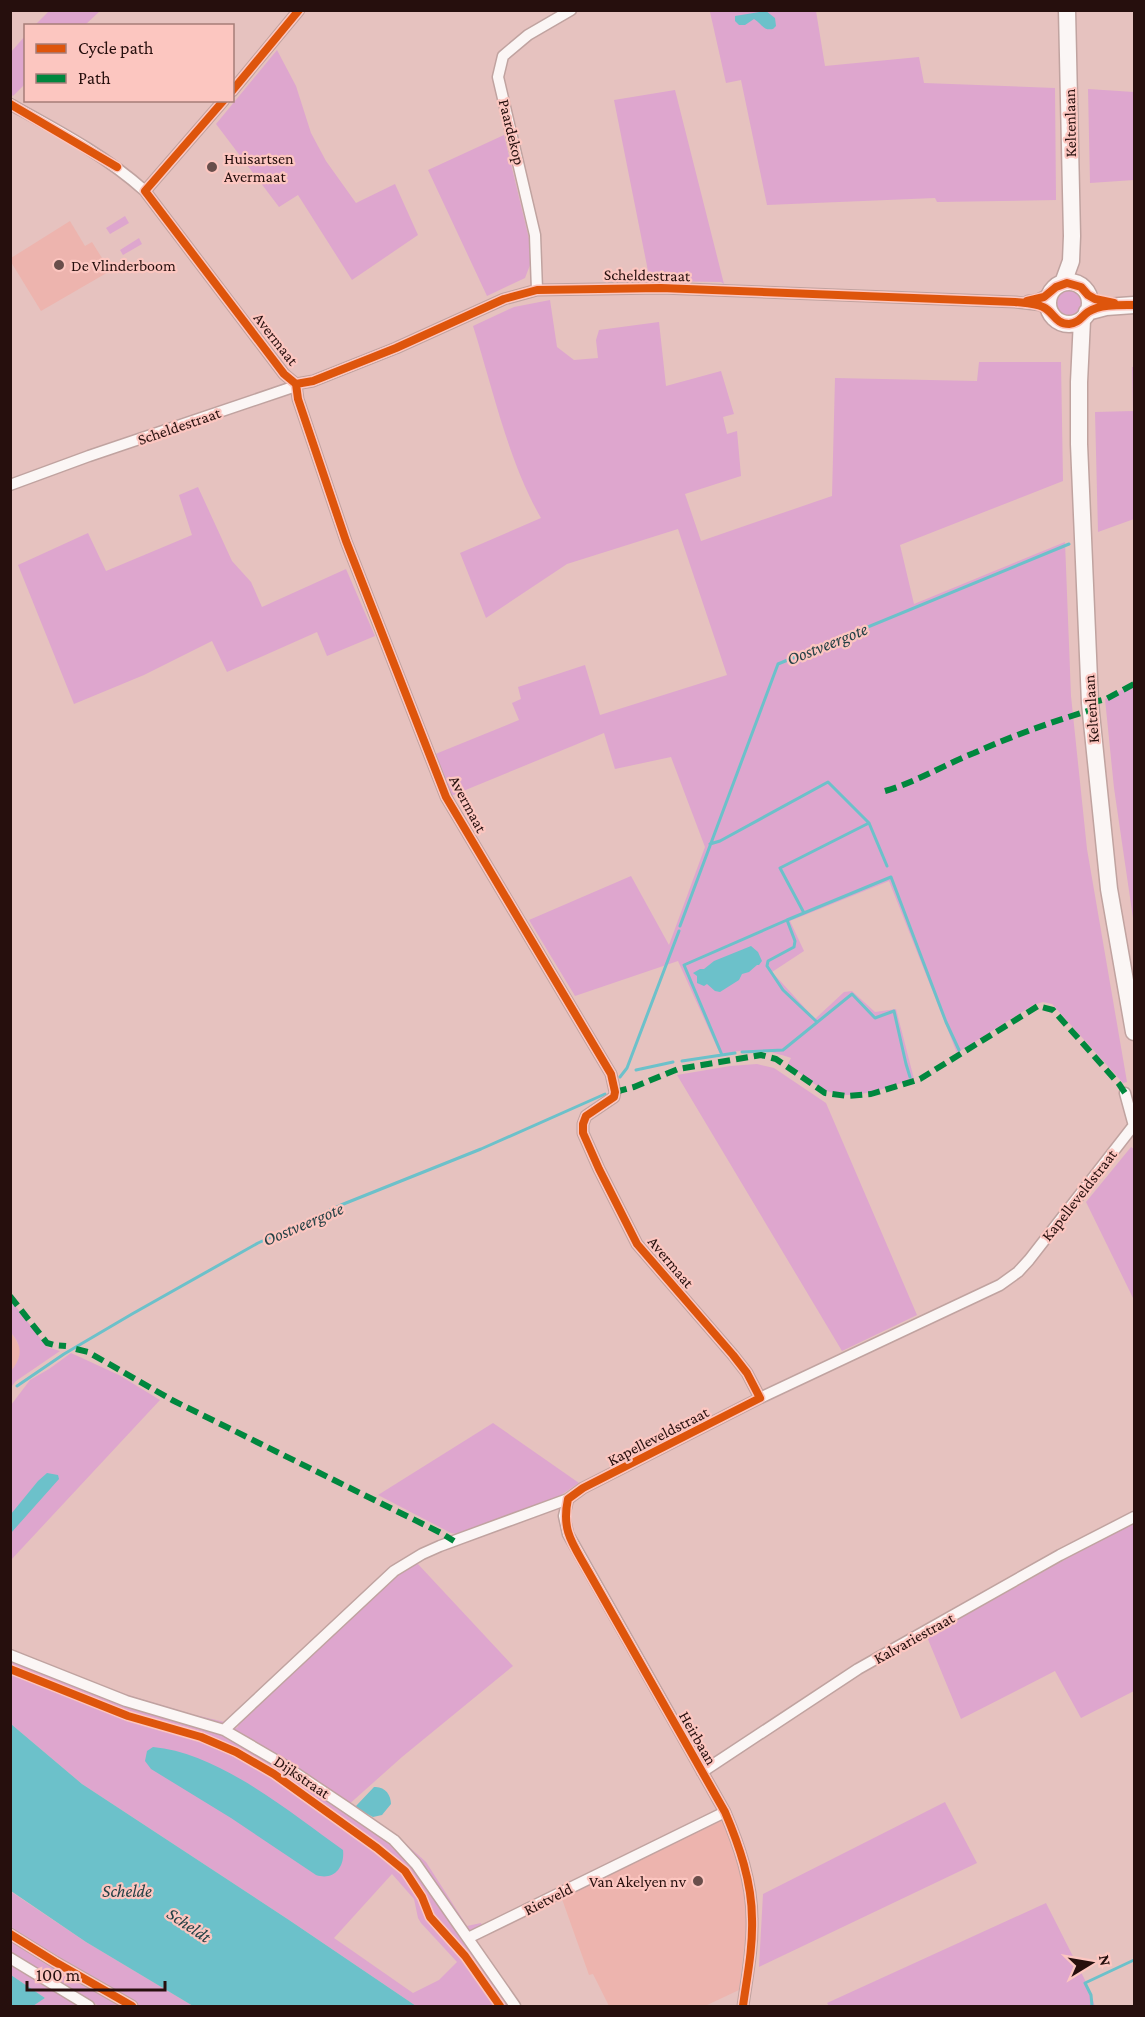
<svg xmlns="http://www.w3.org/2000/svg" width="1145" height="2017" viewBox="0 0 1145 2017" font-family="'Crimson Pro',serif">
<rect width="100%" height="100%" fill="#e6c2bf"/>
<path fill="#edb4ae" d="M70,221L85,246L92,242L110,271L41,311L11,262V258Z
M11,1333L15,1338L21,1350L17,1363L11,1371Z
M717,1820L726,1823L735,1850L743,1883L747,1924L739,1990L705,2006H609L593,1974L589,1975L562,1899Z"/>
<path fill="#dea6ce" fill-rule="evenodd" d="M716,10L816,11L825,66L919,57L924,83L1055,88L1056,200L937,202L935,198L767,205L741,80L726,83L710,12Z
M49,11V10L100,11L85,25H35Z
M25,36V84L13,96L11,94V52Z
M277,50L296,86L311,133L326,161L356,203L395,184L418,235L352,280L298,195L279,207L216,124Z
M1088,89L1134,92V180L1090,183Z
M675,90L724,284L721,282L650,281L614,100Z
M504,135L532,251L530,265L525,278L487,296L428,170Z
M125,216L129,223L110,234L106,228Z
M139,238L142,244L123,255L120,250Z
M1056 303a13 13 0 1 1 26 0a13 13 0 1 1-26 0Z
M550,300L557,347L574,360L598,358L596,340L599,330L659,322L666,386L721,371L734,414L723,417L727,434L737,431L741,476L685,494L701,541L832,496L835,378L977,381L979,362H1061L1063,481L900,545L914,604L1065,542L1071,696L1087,849L1127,1082L1123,1083L1052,1004L1043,1002L1033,1005L957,1053L889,881L790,921L804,951L772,972L815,1019L844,992L852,991L875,1012L896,1009L914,1079C888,1087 853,1102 827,1091C813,1085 800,1073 788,1064L791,1058C761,1048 751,1049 720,1054L678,961L575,996L529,920L631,876L669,945L705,847L671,757L615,769L604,733L451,796L433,755L519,720L512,703L521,699L518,687L585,665L600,715L727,675L678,529L567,564L486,618L460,553L541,518C508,461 493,389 473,326L514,307Z
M1132,367H1134V519L1098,532L1095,412L1133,411Z
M198,487L232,561L251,582L262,607L346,569L375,636L327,656L317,632L227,672L212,641L144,675L74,704L18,565L88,533L106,571L192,535L179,495Z
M1134,683V925L1114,788L1105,699Z
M757,1064L774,1068L826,1103L917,1315L842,1351L677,1075L730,1066Z
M1131,1147L1134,1149V1300L1086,1202Z
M11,1300L47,1347L60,1351L16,1381L11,1387V1371C22,1358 23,1346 11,1333Z
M71,1353L119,1375L160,1400L11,1560V1405L30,1380L49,1369Z
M493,1423L579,1483L558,1497L463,1535L451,1533L378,1495Z
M1134,1523V1691L1081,1718L1055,1671L961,1719L927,1637L1062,1561Z
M417,1563L513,1666L402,1757L346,1807L378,1829L382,1825L397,1836L426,1862L467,1926L481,1923L483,1928L471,1932L465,1930L512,2006H416L289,1920L82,1784L11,1724L10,1649L37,1662L128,1695L195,1715L229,1723L237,1728L242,1718L395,1577ZM392,1874L414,1899L418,1918L421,1923L457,1962L439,1980L413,1993L334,1938Z
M945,1802L977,1863L759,1967L763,1894Z
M10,1891L86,1942L193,2006H99L11,1954Z
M1046,1903L1087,1984L1095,2006H829L827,2003Z
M10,1962L81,2006H33L45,1998L11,1975Z"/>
<path fill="#6cc1ca" d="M766,11L775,18L776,26L773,29C763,31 762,24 754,19L745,25H739L735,21V16Z
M751,946L758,952L762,961L759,965H757L749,972L742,974L739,980L720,992L715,991L707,984L704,986L697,983V976L693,973L700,969H704L714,961Z
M47,1473L58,1475L59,1479L11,1533V1514L38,1481Z
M11,1724L82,1784L289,1920L416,2006H193L86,1942L11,1891Z
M153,1747C219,1753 290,1812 343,1850C345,1867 334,1881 316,1875L231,1818L151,1769L145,1761L147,1751Z
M374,1787C385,1786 391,1795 391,1804L382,1815L373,1817L357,1809L356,1806Z
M11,1975L45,1998L33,2006H11Z"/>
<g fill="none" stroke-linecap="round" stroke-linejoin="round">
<path stroke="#6cc1ca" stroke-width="3" d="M710,844L720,841L828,782L869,823
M804,913L780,868L869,823L887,866
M787,920L891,877L946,1022L959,1050
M680,926L778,664L1069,544
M742,1052L783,1050L852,994L875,1018L894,1011L906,1064L910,1077
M722,1055L684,965L787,920L795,941L794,947L768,961L767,966L783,990L817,1022
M682,1061L735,1053
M636,1070L673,1062
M620,1077L627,1068L679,931
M17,1386L64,1354L132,1314L258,1243L341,1205L481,1149L605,1094
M1092,2006L1091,1995L1085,1983L1134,1960"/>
<defs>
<path id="street" d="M232,91L299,10
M10,104C57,130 105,155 145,191L284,374L296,384L298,399L346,541L446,797L611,1074L615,1092L614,1097L586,1116L583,1124V1133L599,1169L637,1244L733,1355L747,1373L760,1398
M145,191L224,100
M537,290L535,235L498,77L503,56L528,35L571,10
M1028,301L1037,300L1051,293
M10,485L89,456L290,388L296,384L313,381L396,348L504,299L537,290L661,288L1015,302L1040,305L1049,310
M1125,1093L1134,1126
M568,1499L564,1516L568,1534L725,1812C739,1845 752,1882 752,1919C753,1948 747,1977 743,2006
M10,1655L126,1701L224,1730L279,1762L346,1807L394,1840L416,1864L515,2006
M224,1730L394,1571L422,1554L440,1546L568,1499L583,1488L760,1398L1000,1285L1018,1272L1029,1260L1134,1125
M702,1772L858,1669L1060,1555L1134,1517
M10,1934L55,1962L132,2006
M468,1938L725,1812
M10,1958L89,2006"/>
<path id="secondary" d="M1048 303a21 21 0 1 1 42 0a21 21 0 1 1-42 0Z
M1063,283L1071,261L1072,236L1067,10
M1087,312L1106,307L1134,305
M1082,320L1079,382V444L1090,703L1109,889L1134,1032"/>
</defs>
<use href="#street" stroke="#c0a3a0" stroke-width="13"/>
<use href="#secondary" stroke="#c0a3a0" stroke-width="19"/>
<use href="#street" stroke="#fbf6f5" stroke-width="10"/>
<use href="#secondary" stroke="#fbf6f5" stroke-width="16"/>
<path stroke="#00873e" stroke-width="6" stroke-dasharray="12 6" stroke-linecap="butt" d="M1090,703L1106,699L1134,684
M885,791C916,782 944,765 974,753C1012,736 1051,722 1091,710
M615,1092L634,1087L678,1069L761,1055L776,1059L825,1093L847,1096L871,1094L920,1079L1038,1006L1053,1010L1119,1084L1125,1093
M10,1296L47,1343L54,1345L66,1346
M76,1349L88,1352L172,1400L441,1533L454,1541"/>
<defs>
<path id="cycleway" d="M232,91L299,10
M224,100L145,191L284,374L296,384L298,399L346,541L446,797L611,1074L615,1092L614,1097L586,1116L583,1124V1133L599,1169L637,1244L733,1355L747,1373L760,1398L583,1488L568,1499C561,1531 573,1544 588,1571L725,1812C739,1845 752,1882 752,1919C753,1948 747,1977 743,2006
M10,104L117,167
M1027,301L1044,297L1056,287L1067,283L1081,287L1088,295L1095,299L1114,303
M296,384L313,381L396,348L504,299L537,290L661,288L1015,302C1024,303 1035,303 1043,307C1054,312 1055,324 1069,324C1079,323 1081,317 1088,312C1100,304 1121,305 1134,305
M10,1669L128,1716L201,1737L236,1752L274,1774L377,1848L405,1871L422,1897L430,1917L465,1956L500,2006
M10,1934L55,1962L132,2006"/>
</defs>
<use href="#cycleway" stroke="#fcc6c0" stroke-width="11"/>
<use href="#cycleway" stroke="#de550c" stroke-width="8"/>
</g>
<g fill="#694e4b" stroke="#fcc6c0" stroke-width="2">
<circle cx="212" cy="167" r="6"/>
<circle cx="59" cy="265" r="6"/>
<circle cx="698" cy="1881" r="6"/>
</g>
<g text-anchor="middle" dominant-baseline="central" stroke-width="4.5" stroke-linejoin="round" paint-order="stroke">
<g font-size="16" fill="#260f0d" stroke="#fcc6c0">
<text transform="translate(1070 123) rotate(-91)">Keltenlaan</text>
<text transform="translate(512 132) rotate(76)">Paardekop</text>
<text transform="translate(647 275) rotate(1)">Scheldestraat</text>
<text transform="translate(276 339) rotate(52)">Avermaat</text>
<text transform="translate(179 426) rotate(-19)">Scheldestraat</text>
<text transform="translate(1091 709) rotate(-94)">Keltenlaan</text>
<text transform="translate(468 804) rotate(62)">Avermaat</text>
<text transform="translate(1079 1195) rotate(-52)">Kapelleveldstraat</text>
<text transform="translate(671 1262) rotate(50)">Avermaat</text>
<text transform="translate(658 1436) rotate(-27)">Kapelleveldstraat</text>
<text transform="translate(914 1638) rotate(-29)">Kalvariestraat</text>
<text transform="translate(698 1738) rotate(60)">Heirbaan</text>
<text transform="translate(302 1777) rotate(34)">Dijkstraat</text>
<text transform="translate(548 1899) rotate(-27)">Rietveld</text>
</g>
<g font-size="16" fill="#260f0d" stroke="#fcc6c0" text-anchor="start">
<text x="224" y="158">Huisartsen<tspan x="224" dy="18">Avermaat</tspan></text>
<text x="71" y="265">De Vlinderboom</text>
<text x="686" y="1881" text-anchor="end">Van Akelyen nv</text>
</g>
<g font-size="18" font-style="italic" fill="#254145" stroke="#fcc6c0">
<text transform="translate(827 644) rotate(-22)">Oostveergote</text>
<text transform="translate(303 1224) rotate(-23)">Oostveergote</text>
<text x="127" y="1891">Schelde</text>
<text transform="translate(189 1925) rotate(34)">Scheldt</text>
</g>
</g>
<rect width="1145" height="2017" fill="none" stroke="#260f0d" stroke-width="24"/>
<rect x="24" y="24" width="210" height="78" fill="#fcc6c0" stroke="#a67d78" stroke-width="1.5"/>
<rect x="36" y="44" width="30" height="9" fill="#de550c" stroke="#a67d78" stroke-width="1.5"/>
<text x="78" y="54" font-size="18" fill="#260f0d">Cycle path</text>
<rect x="36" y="74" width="30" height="9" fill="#00873e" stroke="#a67d78" stroke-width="1.5"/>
<text x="78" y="84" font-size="18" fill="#260f0d">Path</text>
<g transform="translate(1091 1963) rotate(79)" stroke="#fcc6c0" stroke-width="4.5" paint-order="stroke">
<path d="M0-4.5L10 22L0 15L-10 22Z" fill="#260f0d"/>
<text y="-9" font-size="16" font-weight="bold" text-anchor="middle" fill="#260f0d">N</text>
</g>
<path d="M27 1981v9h138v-9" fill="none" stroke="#260f0d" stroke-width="3"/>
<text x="36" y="1981" font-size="18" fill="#260f0d" stroke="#fcc6c0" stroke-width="4.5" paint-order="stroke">100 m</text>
</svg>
